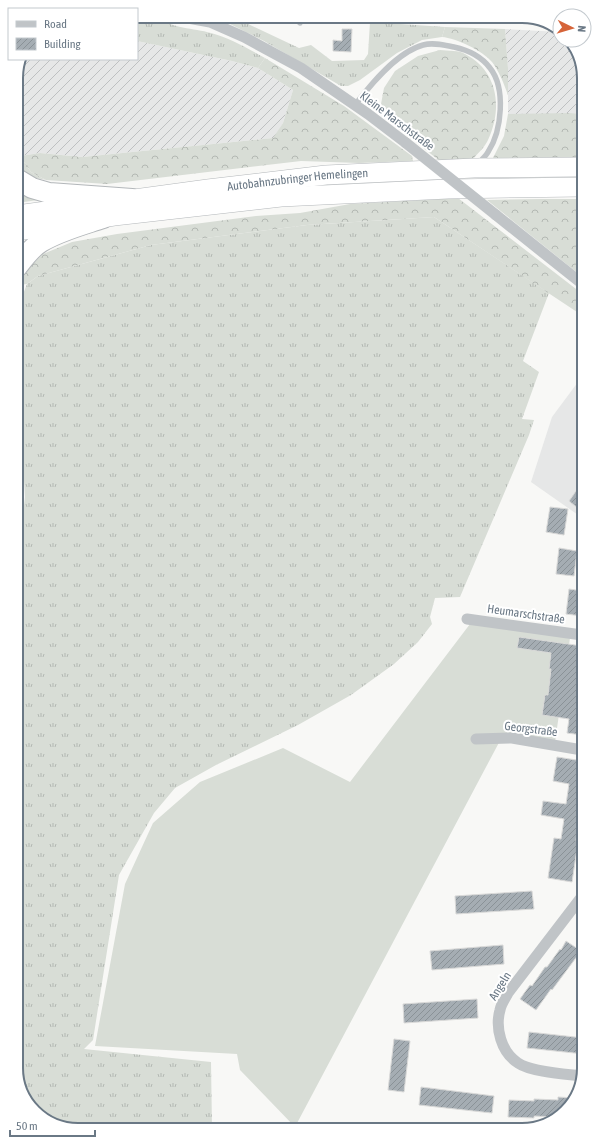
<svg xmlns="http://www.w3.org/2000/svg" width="600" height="1146" viewBox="0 0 600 1146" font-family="'Asap Condensed',sans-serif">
<defs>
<pattern id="industrial-furrows" width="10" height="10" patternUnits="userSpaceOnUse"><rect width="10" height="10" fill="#e6e7e7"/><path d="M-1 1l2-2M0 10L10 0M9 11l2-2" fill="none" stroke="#bec0c1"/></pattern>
<pattern id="grass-tufts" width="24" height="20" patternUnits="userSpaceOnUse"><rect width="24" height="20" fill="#d8ddd6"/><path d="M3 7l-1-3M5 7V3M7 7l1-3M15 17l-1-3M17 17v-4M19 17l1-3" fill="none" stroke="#b3b8b3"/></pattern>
<pattern id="forest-crowns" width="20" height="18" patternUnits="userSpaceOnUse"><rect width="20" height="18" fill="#d8ddd6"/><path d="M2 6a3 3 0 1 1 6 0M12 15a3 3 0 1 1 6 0" fill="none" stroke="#b3b8b3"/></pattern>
<pattern id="building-hatch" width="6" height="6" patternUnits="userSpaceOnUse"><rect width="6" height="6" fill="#a5adb3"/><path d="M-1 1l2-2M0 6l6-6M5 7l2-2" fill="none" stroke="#8a9297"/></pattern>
</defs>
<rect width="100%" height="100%" fill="#f8f8f6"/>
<path fill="#e6e7e7" d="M581,378V517L531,482L552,417Z"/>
<path fill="url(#industrial-furrows)" d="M505,29L560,32V40H567L579,54V114H508V68Z
M137,41L232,61L258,68L293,90L283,123L274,138L82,157L40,153L20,156L16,155V75L23,59H137Z"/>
<path fill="url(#grass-tufts)" d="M137,16H157C171,29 194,28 211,33C230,38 247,48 265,58L258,68L232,61L137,41Z
M231,16L299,48L311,45L332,61L364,60L368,54L370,22L445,27L442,37L422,40L397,53L360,80L348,86H341L264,41L228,23Z
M16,155L20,156L31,172L46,180L27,176L17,168Z
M17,189L38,200L17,203Z
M434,217L549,293L523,361L539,372L522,419L534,420L529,435L460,597L435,598L430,617L432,624L418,642L394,664L351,695L298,725L216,765L175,788L154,813L119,875L93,1040L84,1049L211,1062L212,1128L75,1130L44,1119L21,1092L18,538L21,531L25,497L18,384V307L27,284L38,276L151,245L307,225Z"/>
<path fill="url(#forest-crowns)" d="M445,27L505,29L508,68V95C504,84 499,71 492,62C483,51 456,38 442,37Z
M440,50C448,51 459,50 465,54C498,71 503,108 488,140C485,147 478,153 473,159L440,161L387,120L381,104L384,88L395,71L418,56Z
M265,58L344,106L412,156L413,161L359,163L301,161L107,184L46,180L31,172L20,156L40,153L82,157L273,138L283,123L293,90L258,68Z
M570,113L579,114L580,157L493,158L504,136L508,114Z
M458,198L580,292V314L434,217L307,225L151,245L38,276L27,284L19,285L25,271L43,254L72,242L117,234L256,216L300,213L350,204Z
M542,199H580V275L487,200Z"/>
<path fill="#d8ddd6" d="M470,624L570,638L555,742L503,735L295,1127L240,1070L237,1054L95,1046L125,884L153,823L200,782L283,748L350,782Z"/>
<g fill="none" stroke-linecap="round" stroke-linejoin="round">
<path stroke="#b9c2c7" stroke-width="3.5" d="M18,465L21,504L18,520"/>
</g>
<path fill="url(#building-hatch)" stroke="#dadad9" d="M342,29H352L351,52L333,51V40L342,41Z
M581,484V511L569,501Z
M550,507L568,509L564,535L546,532Z
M559,548L577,551L574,576L556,574Z
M569,589L582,591V616L566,614Z
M519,637L582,646V735L567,733L569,719L542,715L545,695H548L551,669H549L551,653L517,648Z
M557,757L583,761V795L581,808H582L580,821H578L576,841L578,842L572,882L548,878L554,838L561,839L564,819L541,815L543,801L566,804L569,784L553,781Z
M532,891L534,909L456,914L455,896Z
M566,941L581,951L552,990L551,989L536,1010L520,999L530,985L532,986L545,967H547L560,949L561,950Z
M503,945L504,964L432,970L430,951Z
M477,999L478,1018L404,1023L403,1004Z
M529,1032L584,1038V1054L527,1048Z
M394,1039L410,1041L404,1092L388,1090Z
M421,1087L494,1096L492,1113L419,1105Z
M558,1097L575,1098L574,1102L556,1117L534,1116V1118L508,1117L509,1100L534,1101V1099L558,1100Z"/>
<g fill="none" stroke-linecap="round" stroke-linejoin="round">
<defs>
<g id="trunk">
<path id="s1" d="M17,215L208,189L326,175L474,168L580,167"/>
<path d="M17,231L114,216L281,197L448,189L580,187"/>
</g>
<path id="motorway" d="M17,179L32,188L49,193L132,199
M17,267C24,258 31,248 41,242C59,231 82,225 103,218"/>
</defs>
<use href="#trunk" stroke="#b3b7ba" stroke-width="20"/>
<use href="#motorway" stroke="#b3b7ba" stroke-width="22"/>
<path stroke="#c0c4c7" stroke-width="5.5" d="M300,23L301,16
M355,105C371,84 397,52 423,45C433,42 444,45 454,47C468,50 481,56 490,68C506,88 502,131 488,152C486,156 481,160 478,164"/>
<path stroke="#c0c4c7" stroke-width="11" d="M177,16L210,22L244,37L301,68L368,114L406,143
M496,215L580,282
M467,619L582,635
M476,739L512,738L582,750
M582,1076C565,1074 531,1072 518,1063C501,1052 495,1028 500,1010C501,1004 505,999 508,993L583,895"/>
<use href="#trunk" stroke="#fff" stroke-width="19"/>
<use href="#motorway" stroke="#fff" stroke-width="20"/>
<path stroke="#c0c4c7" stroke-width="11" d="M406,143L496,215"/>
</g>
<g text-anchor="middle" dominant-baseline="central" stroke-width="4" stroke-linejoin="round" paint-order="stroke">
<g font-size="12" fill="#6a7885" stroke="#fff">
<text transform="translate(397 121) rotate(37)">Kleine Marschstraße</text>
<text stroke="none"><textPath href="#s1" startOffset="283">Autobahnzubringer Hemelingen</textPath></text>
<text transform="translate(526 614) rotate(8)">Heumarschstraße</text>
<text transform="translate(531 729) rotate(7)">Georgstraße</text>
<text transform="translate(500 986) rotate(-58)">Angeln</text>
</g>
</g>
<path d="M0 0H600V1146H0ZM78 23H522A55 55 0 0 1 577 78V1068A55 55 0 0 1 522 1123H78A55 55 0 0 1 23 1068V78A55 55 0 0 1 78 23Z" fill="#fff" fill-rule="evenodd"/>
<path fill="none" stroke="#6a7885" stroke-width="2" d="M78 23H522A55 55 0 0 1 577 78V1068A55 55 0 0 1 522 1123H78A55 55 0 0 1 23 1068V78A55 55 0 0 1 78 23Z"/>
<rect x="8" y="8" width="130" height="52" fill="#ffffff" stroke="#c3c9ce"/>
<rect x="16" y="21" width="20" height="6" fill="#c0c4c7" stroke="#c3c9ce"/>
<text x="44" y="28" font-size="12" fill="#6a7885">Road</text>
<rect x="16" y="38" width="20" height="12" fill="url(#building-hatch)" stroke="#c3c9ce"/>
<text x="44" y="48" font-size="12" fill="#6a7885">Building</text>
<g transform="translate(572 28) rotate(95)"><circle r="19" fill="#ffffff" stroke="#c3c9ce"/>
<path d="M0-3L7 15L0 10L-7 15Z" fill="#d66439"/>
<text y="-6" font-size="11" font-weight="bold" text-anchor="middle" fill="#6a7885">N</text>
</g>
<path d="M10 1130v6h85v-6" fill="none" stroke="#6a7885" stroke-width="2"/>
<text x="16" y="1130" font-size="12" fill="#6a7885" stroke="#ffffff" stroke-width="3" paint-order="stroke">50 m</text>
</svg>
